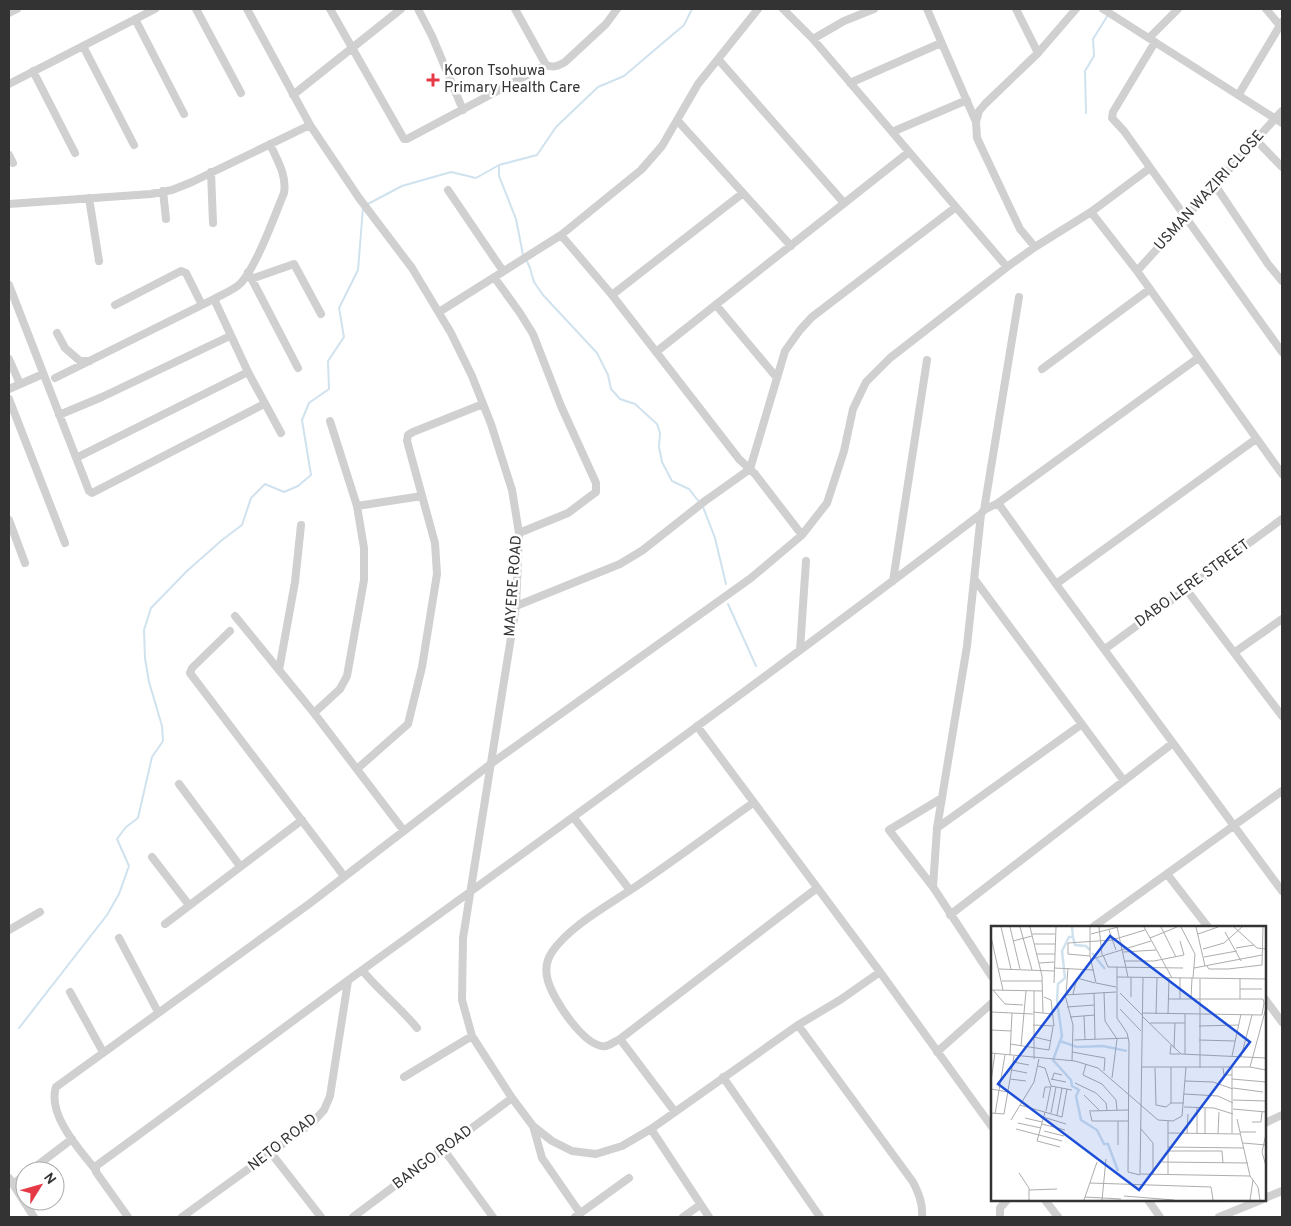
<svg xmlns="http://www.w3.org/2000/svg" width="1291" height="1226" viewBox="0 0 1291 1226" font-family="Overpass,sans-serif">
<rect width="100%" height="100%" fill="#fff"/>
<g fill="none" stroke-linecap="round" stroke-linejoin="round">
<path stroke="#cfe2ee" stroke-width="2" d="M1086,113L1085,71L1094,56L1093,39L1108,15
M499,167V176L516,219L523,255
M366,205L402,186L451,172L476,178L499,165L537,155L556,127L598,87L624,76L684,25L692,9
M526,259L530,268L534,282L543,295L597,353L608,375L611,389L620,399L635,404L657,424L660,433L659,447L662,462L672,481L689,489L700,503
M703,507L715,538L726,584
M728,604L756,666
M19,1028L107,915L119,894L129,866L117,839L126,827L138,818L152,757L163,741L162,726L149,682L145,658L144,630L151,608L187,571L222,540L242,525L251,498L265,484L284,492L298,486L311,475L302,420L309,403L329,389L328,361L344,337L339,308L358,270L363,208"/>
<path stroke="#d0d0d0" stroke-width="8" d="M196,9L241,93
M247,9L310,125L359,198L412,268L451,333L472,376L491,424L512,490L519,533L516,606L463,938L462,1000L472,1036L512,1098L533,1126L552,1141L572,1151L596,1154L622,1146L651,1129L798,1025L840,1000L880,972
M330,9L404,139H407L546,65
M418,9L432,36L463,110
M515,9L546,65C554,68 558,66 565,62L606,24L617,9
M783,9L813,39L1007,267
M927,9L976,122
M1016,9L1038,53
M1103,9L1282,123
M1266,9L1282,28
M9,13L17,9
M135,19L184,114
M1149,38L1178,9
M813,39L844,21L874,9
M1155,42L1113,112L1112,118L1124,131L1282,352
M83,46L134,145
M718,59L844,203
M33,71L75,153
M850,83L941,43
M9,84L155,9
M1239,94L1282,22
M293,95L401,9
M677,120L791,246
M892,132L967,100
M1256,140L1282,167
M270,144C277,160 287,175 284,193C274,217 257,265 241,283C234,290 223,294 214,299L248,372L281,433
M9,155L13,163
M211,172L213,223
M1215,185L1268,264L1282,281
M448,190L503,271
M163,191L166,219
M89,198L99,261
M9,204L151,194L172,190L192,182L310,125
M1091,212L1137,271L1282,474
M561,235L612,295L739,459L755,474L802,535
M1035,247L1020,229L977,138L976,122L979,111L985,104L1038,53L1076,9
M1137,271L1282,111
M248,272L298,368
M494,277L520,313L533,334L561,406L596,483V492L568,513L519,533
M251,279L294,264L321,314
M9,285L89,491L92,493L264,404
M612,295L743,193
M115,305L181,271L186,273L202,305
M716,305L777,378
M439,312L561,235L641,170L662,146L698,84L758,9
M57,333L65,348L80,361H90
M656,352L909,152
M9,359L20,384
M1042,369L1150,289
M55,378L214,299
M9,389L43,374
M9,399L65,543
M59,415L102,397L230,336
M76,458L248,372
M998,503L1056,584L1282,891
M357,506L422,496
M984,510L1019,297
M981,514L967,646L937,828L933,887L992,977
M9,520L25,563
M975,580L1124,781
M893,581L927,360
M1056,584L1256,439
M1186,589L1282,716
M516,606L620,564L643,550L705,501L750,469L785,351L800,330L812,317L956,207
M235,616L314,713L404,831
M230,631L192,668L190,673L344,876
M1105,649L1282,519
M800,650L806,561
M1235,652L1282,619
M279,670L295,582L301,525
M314,713L340,689L347,676L364,580V548L357,506L330,421
M697,726L880,972L992,1127
M357,769L408,724L422,667L437,574L435,543L407,441L408,435L413,432L483,404
M179,784L240,866
M753,803C712,832 671,863 629,891C605,907 569,927 552,952C546,961 545,971 548,981C553,999 585,1049 606,1046C610,1045 616,1041 620,1039L817,888
M574,818L630,890
M937,828L1082,724
M152,857L189,905
M1167,874L1208,927
M933,887L889,830L942,798
M950,915L1173,743
M165,924L302,820
M1093,927L1282,791
M9,930L40,912
M119,938L158,1012
M362,970C379,991 400,1007 417,1028
M70,992L103,1052
M1265,999L1282,1022
M798,1025L913,1182C919,1194 923,1204 922,1217
M620,1039L675,1112
M937,1052L992,1003
M404,1077L472,1036
M723,1077L820,1217
M1265,1123L1282,1115
M533,1126L542,1158L580,1213
M651,1129L709,1217
M444,1150L493,1217
M271,1153L321,1217
M95,1169C79,1149 47,1114 56,1087L309,904L492,763L751,578L802,535L827,503L844,451L853,409L866,382L890,358L1007,267L1035,247L1091,212L1150,168
M30,1171L72,1139
M9,1178L34,1217
M13,1184L25,1175
M1265,1198L1282,1191
M1045,1200L1058,1217
M1148,1200L1160,1217
M128,1217L96,1172V1166C183,1103 268,1039 354,976C564,824 774,672 981,514L984,510L998,503L1198,358
M182,1217L313,1122L324,1110L330,1096L348,981
M353,1217L512,1098
M575,1217L629,1178
M683,1217L700,1205
M1000,1217V1208L1007,1200
M1219,1217L1261,1200"/>
</g>
<path fill="#e63946" stroke="#fff" stroke-width="2" d="M430.5 72.5h5v5h5v5h-5v5h-5v-5h-5v-5h5z"/>
<g text-anchor="middle" dominant-baseline="central" stroke-width="5" stroke-linejoin="round" paint-order="stroke">
<g font-size="15" fill="#333" stroke="#fff" text-anchor="start">
<text x="444" y="71">Koron Tsohuwa<tspan x="444" dy="17">Primary Health Care</tspan></text>
</g>
<g font-size="15" fill="#333" stroke="#fff">
<text transform="translate(1210 191) rotate(-48)">USMAN WAZIRI CLOSE</text>
<text transform="translate(1193 584) rotate(-36)">DABO LERE STREET</text>
<text transform="translate(514 586) rotate(-86)">MAYERE ROAD</text>
<text transform="translate(283 1143) rotate(-38)">NETO ROAD</text>
<text transform="translate(433 1158) rotate(-37)">BANGO ROAD</text>
</g>
</g>
<g transform="translate(991 926)">
<rect width="275" height="275" fill="#fff"/>
<path fill="none" stroke="#cfe2ee" stroke-width="2.5" d="M81,1L82,11H78L71,25L74,52L67,58L66,75L71,110L62,134L80,154L81,160L88,164L85,170L90,194L106,204L113,218H117L127,245M82,11L84,19L95,20L99,24M101,27L114,43M69,115L86,121L112,120L136,125"/>
<path fill="none" stroke="#adadad" stroke-width="1" d="M10,1L20,43M19,1L29,43M29,1L41,44M39,1L51,50L52,87M99,1V30M108,1L111,29M126,1L137,51M153,1L181,52M170,1L185,31M190,1L204,28L202,52M205,1L214,40M243,1L266,22L275,23M118,4L125,24M234,6L250,35M41,8H64M100,8L127,1M207,8L227,1M0,11L12,64M159,12L186,1M22,15L41,10M43,18H64M245,22L263,19M212,23L233,17L251,1M132,26L165,24M45,28H64M112,29L117,41L192,42M213,31L246,25M101,33L160,15M133,35H163L193,29L189,15M48,37L63,36M216,40L218,43H237L271,39L272,1M126,41V92L136,107L138,116L137,246L149,249M63,42L103,44M203,42L271,29M8,43L63,45M126,51L275,53M152,52L149,248L259,250L267,261L269,274M11,55H51M63,57L65,1M125,61L105,57L99,30L77,28V17L121,14L154,4M249,63H271M0,64L52,65M2,64L14,78L32,79M43,65V133M113,66L114,95L126,113L121,152M103,67L104,113M129,67L151,89M82,68L86,52L104,57M75,69L77,42M140,71V51M189,73V52M200,73L201,52M249,73V53M76,81L103,79M129,83L150,105M0,86L42,88M42,86L61,88M151,87L271,89L273,77L272,73H177M165,88L166,52M177,88L178,52M194,88V128M93,90L94,114M151,90L190,128L275,132M79,91L104,89M159,97H194M42,99L63,100L60,74L53,71M208,100L248,99M0,104L20,105M43,111L60,115M83,114L138,112M208,114L244,115M19,118L58,124L62,101M180,119L179,128H189M30,120L35,65M183,122L184,97M81,126L114,132L113,145M0,127L84,135L107,142L167,194L182,195L191,190L195,141M19,129L21,87M241,130L250,88M250,131L261,89M81,135L82,99L74,69L125,66M22,136L38,139M95,138L92,149L111,158L125,174L126,184M47,140L54,142L60,160L81,164M151,141H259L275,82M180,141V177M259,141L275,144M164,142L165,179L175,181L180,177H193M209,142V53M232,142L233,149H241M241,142V207M21,144L36,147M19,153L35,155M60,153L75,156M241,153L275,156M61,154L63,147L71,149M0,155L4,127M194,155L222,156L242,163M84,157L105,167L115,177L116,184M242,162L272,166M0,163L17,166M193,168L227,170L242,177M93,169L108,184M52,172L54,161H59M242,174L275,175M29,179L71,191L76,163M193,181L223,182L242,188M242,183L275,186M55,185L60,160M98,185L137,184M54,186L46,215L69,221M99,186L101,195H137M0,187L13,188L23,130M60,187L65,161M4,188L14,129M66,189L71,162M52,191L75,198M34,192L51,196M246,193L259,250M20,194L43,156L48,133M127,195V219M261,196H270L271,186M27,197L50,202M51,198L74,204M25,203L71,215M150,203L162,217V249M53,205L73,210M249,206H265M177,207L249,208M196,207L197,188M206,207V182M214,207V182M227,207L228,186M275,208L271,226L275,240M252,217L275,219M177,221L253,222M177,225H231L232,237M171,236L257,237M28,247L38,262V274M177,249V194M99,257L220,261L222,274M38,264L66,263M133,270L183,274M94,271L130,273M93,274L106,236M111,274L115,233M259,274L262,254"/>
<path fill="#1d4ed8" fill-opacity="0.15" stroke="#1d4ed8" stroke-width="2.5" d="M119,10L259,116L148,264L7,158Z"/>
<rect width="275" height="275" fill="none" stroke="#333" stroke-width="2.5"/>
</g>
<rect width="1291" height="1226" fill="none" stroke="#333333" stroke-width="20"/>
<g transform="translate(40 1186) rotate(53)"><circle r="24" fill="#ffffff" stroke="#adadad"/>
<path d="M0-4L9 19L0 12L-9 19Z" fill="#e63946"/>
<text y="-8" font-size="14" font-weight="bold" text-anchor="middle" fill="#333333">N</text>
</g>
</svg>
